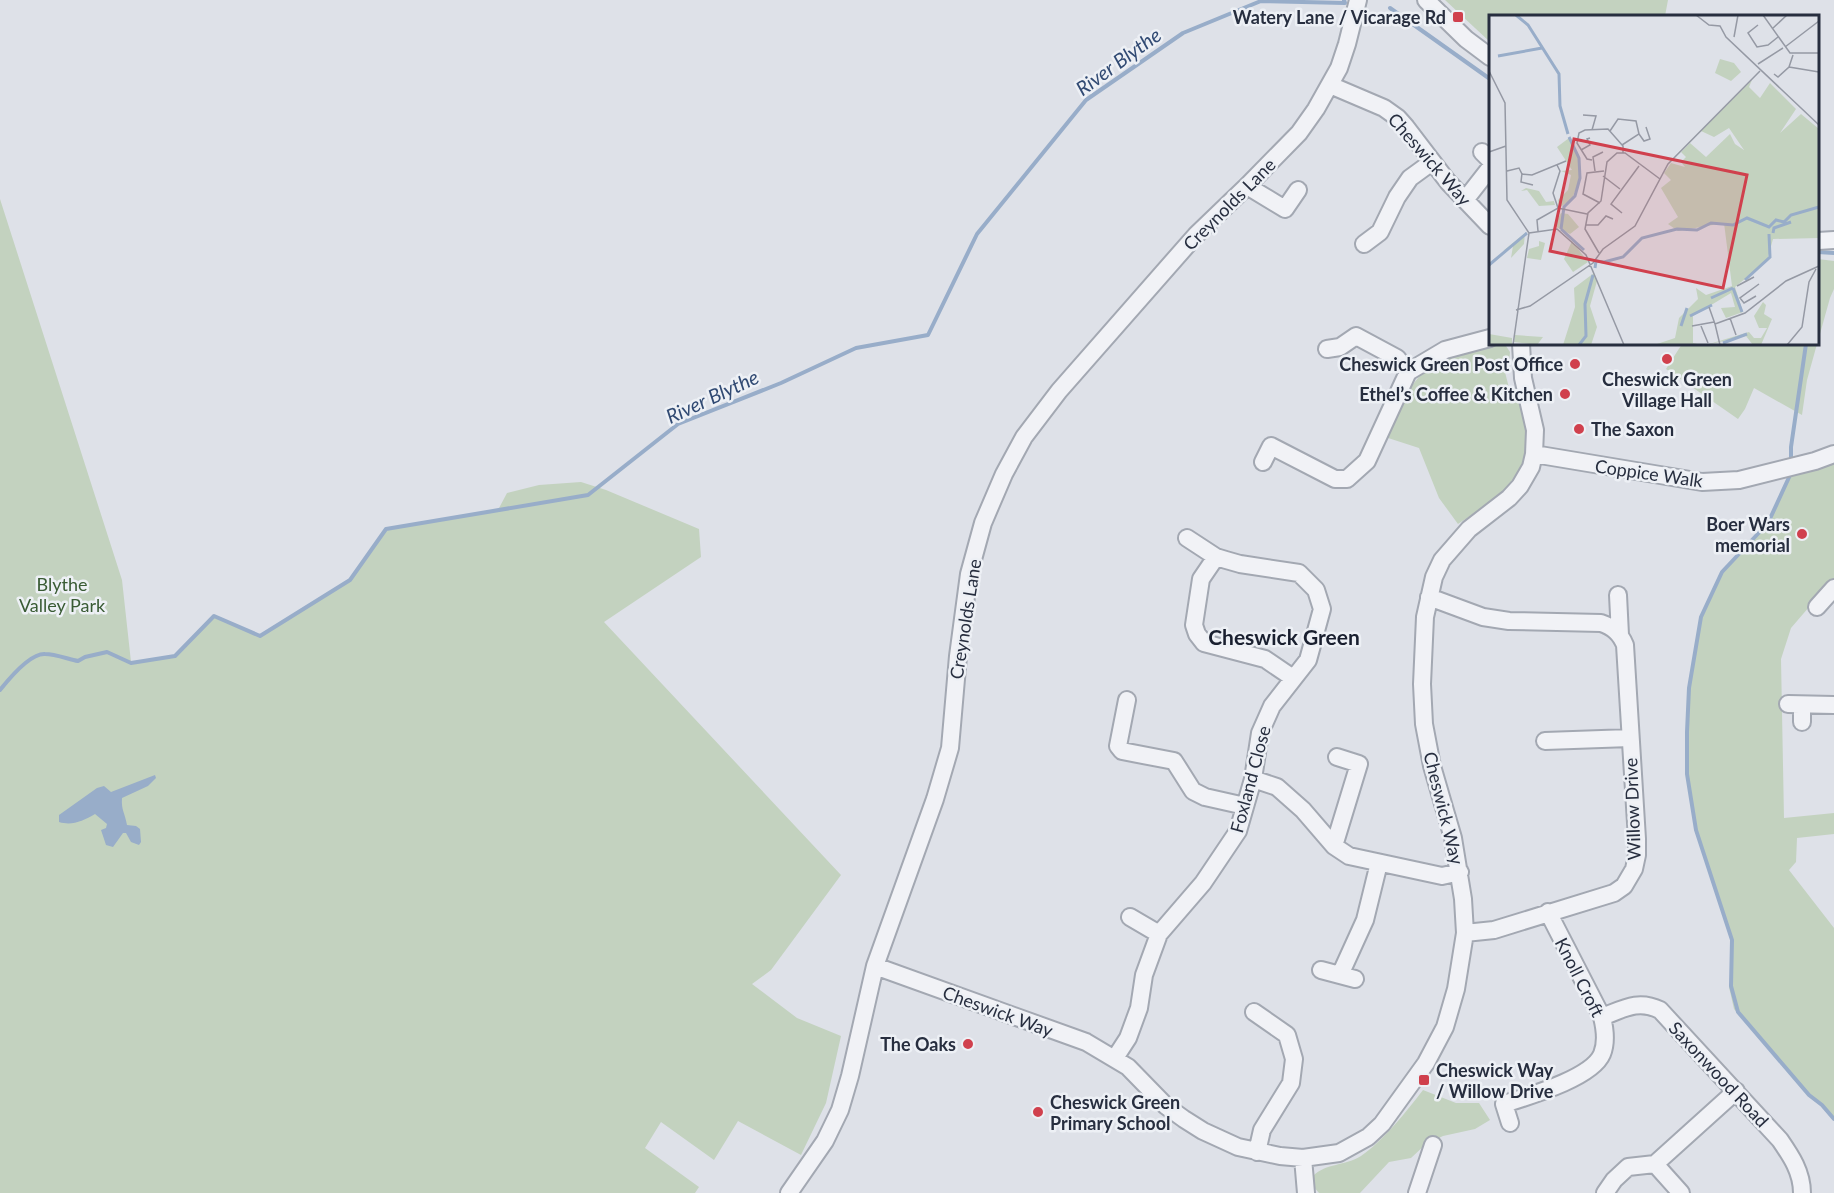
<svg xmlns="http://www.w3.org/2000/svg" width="1834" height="1193" viewBox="0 0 1834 1193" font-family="Lato,sans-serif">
<rect width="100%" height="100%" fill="#dee1e8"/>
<path fill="#c3d2bf" d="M1445,0H1668L1665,16H1490V42Z
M0,199L122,580L131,662L175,656L214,616L261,636L350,580L386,529L498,510L507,493L539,485L581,482L606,490L699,529L701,557L604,622L841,875L771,970L752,984L797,1018L841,1036L826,1103L801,1155L738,1121L714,1160L661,1122L645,1148L699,1187L695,1193H0Z
M1818,259L1834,261V289L1830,298L1818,341Z
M1487,343L1506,346L1510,352L1509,362L1504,368L1511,396L1518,394C1522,408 1528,424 1528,439C1528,449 1526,463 1522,471C1515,488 1474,513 1458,524L1439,498L1419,448L1385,437C1399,408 1412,374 1442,358C1455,351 1473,348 1487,343Z
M1682,344H1817L1807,380L1802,415L1754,388L1745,409L1738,419L1666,369Z
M1834,462V578L1791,628L1781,659L1784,818L1834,813V834L1797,838L1796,862L1789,870L1834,928V1121L1821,1106L1809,1097L1734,1009L1729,987L1733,969L1732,940L1696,830L1691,805L1687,774V732L1689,688L1701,617L1713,588L1722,572L1768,523L1792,472Z
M1423,1090L1456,1103H1479L1490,1120L1475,1129L1443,1136L1426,1144L1411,1158L1389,1162L1360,1193H1319L1313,1186V1176C1326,1163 1345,1166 1361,1156C1383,1141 1407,1111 1423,1090Z"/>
<path fill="#98adc9" d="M155,775L156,778L148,786L122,798C121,810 125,813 127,825L136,826L140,829L141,842L139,845L131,842L126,833H123L113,847L106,845L101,830L106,828L107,824L95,814C83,821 72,826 59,822V815L97,788L104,786L111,792Z"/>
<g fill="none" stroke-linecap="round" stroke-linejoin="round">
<path stroke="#98adc9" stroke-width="4" d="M1390,8L1490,79
M1818,252L1834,253
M1791,463V447L1806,344
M1791,473L1768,523L1722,572L1701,617L1689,688L1687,732V774L1696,830L1732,940L1731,986L1738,1012L1809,1095L1822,1105L1834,1119
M0,690C8,680 30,653 45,654C55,654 68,659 78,661L85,657L107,652L131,663L175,656L214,616L260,636L350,580L386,529L588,495L678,424L781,383L856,348L928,335L977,234L1086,100L1183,33L1261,1L1345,3L1344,0"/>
<defs>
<path id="minor" d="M1426,0L1466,39L1490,57
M1330,85L1384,108L1398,118L1406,127L1448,182L1490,226
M1482,152L1490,160
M1247,186L1285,209L1298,190
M1465,200L1490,168
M1818,241L1834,240
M1364,244L1380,232L1397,197L1410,178L1432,162
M1327,349L1340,347L1356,336L1397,358L1408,372
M1534,454L1702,482L1739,480L1815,461L1834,454
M1263,462L1271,446L1335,479H1347L1367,461L1408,372L1445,350L1490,338
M1216,557L1201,579L1194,625L1197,634L1204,643L1265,659L1293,678
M1618,595L1620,635
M1429,597L1483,617L1509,621L1601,623C1613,627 1620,633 1625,645L1637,839V855L1634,869L1624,886L1614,893L1494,930L1465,933
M1817,607L1834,588
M1127,700L1118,746L1122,751L1174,761L1193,791L1205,797L1245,806
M1788,704L1834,705
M1802,722V705
M1545,741L1630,738
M1253,779L1277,787L1303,810L1334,846L1349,856L1442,876L1460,872
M1334,846L1359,764L1337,757
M1130,917L1159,934
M875,966L1086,1042L1128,1067L1166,1106L1184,1119L1203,1131L1238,1147L1280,1156L1303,1158L1339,1153L1368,1137L1382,1124L1426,1063L1445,1027L1456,989L1465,933L1463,899L1453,838L1432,766L1424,724L1422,684L1425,617L1434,577L1442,560L1469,529L1509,498L1520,486L1531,467L1534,454L1535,430L1523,378L1521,344
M1321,970L1355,979
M1340,975L1365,920L1379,863
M1254,1012L1287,1035L1294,1059L1291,1083L1262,1130L1257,1152
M1602,1017C1623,1009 1638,999 1660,1010L1780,1140C1791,1156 1802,1172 1802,1193
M1115,1058L1128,1038L1139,1008L1144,975L1159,934L1203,883L1238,831L1253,779L1260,733L1272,706L1308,660L1322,609L1316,590L1299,573L1240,564L1226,560L1216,557L1187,538
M1510,1123L1504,1104C1529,1096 1592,1078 1602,1054C1607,1042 1605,1029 1602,1017L1548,912
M1303,1158L1306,1193
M789,1193L825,1141L840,1110L850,1076L875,966L935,799L950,748L958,656L969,574L983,523L1004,474L1024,437L1059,391L1196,235L1247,186L1299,133L1316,109L1339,68L1347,44L1358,0
M1417,1193L1433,1145
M1605,1193L1614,1180L1628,1167L1655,1164
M1681,1193L1655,1164L1736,1091"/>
</defs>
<use href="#minor" stroke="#a3a8b2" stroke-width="20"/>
<use href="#minor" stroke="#f1f2f6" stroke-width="16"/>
</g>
<g fill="#d0404d" stroke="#edf0f5" stroke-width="2">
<rect x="1452" y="11" width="12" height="12" rx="3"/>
<circle cx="1667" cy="359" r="6"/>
<circle cx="1575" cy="364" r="6"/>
<circle cx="1565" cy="394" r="6"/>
<circle cx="1579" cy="429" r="6"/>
<circle cx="1802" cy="534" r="6"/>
<circle cx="968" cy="1044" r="6"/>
<rect x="1418" y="1074" width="12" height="12" rx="3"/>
<circle cx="1038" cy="1112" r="6"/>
</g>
<g text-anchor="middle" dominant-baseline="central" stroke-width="5" stroke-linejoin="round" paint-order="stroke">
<g font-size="18" font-weight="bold" fill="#272e3f" stroke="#edf0f5" text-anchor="end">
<text x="1446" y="17">Watery Lane / Vicarage Rd</text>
<text x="1563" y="364">Cheswick Green Post Office</text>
<text x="1667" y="379" text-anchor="middle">Cheswick Green<tspan x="1667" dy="21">Village Hall</tspan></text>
<text x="1553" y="394">Ethel’s Coffee &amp; Kitchen</text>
<text x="1591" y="429" text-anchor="start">The Saxon</text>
<text x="1790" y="524">Boer Wars<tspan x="1790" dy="21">memorial</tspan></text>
<text x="956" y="1044">The Oaks</text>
<text x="1436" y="1070" text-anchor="start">Cheswick Way<tspan x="1436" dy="21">/ Willow Drive</tspan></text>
<text x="1050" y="1102" text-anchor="start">Cheswick Green<tspan x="1050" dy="21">Primary School</tspan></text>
</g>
<g font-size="18" fill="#272e3f" stroke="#edf0f5">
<text transform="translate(1430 159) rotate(49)">Cheswick Way</text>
<text transform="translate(1229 204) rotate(-45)">Creynolds Lane</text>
<text transform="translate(1649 473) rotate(8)">Coppice Walk</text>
<text transform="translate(965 619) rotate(-81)">Creynolds Lane</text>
<text transform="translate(1250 779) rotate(-75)">Foxland Close</text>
<text transform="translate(1444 808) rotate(76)">Cheswick Way</text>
<text transform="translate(1632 809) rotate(-92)">Willow Drive</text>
<text transform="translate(1580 977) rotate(63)">Knoll Croft</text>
<text transform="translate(998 1011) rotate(20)">Cheswick Way</text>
<text transform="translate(1719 1074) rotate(47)">Saxonwood Road</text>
</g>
<g font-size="18" fill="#395b34" stroke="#edf0f5">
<text x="62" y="584">Blythe<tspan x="62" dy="21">Valley Park</tspan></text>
</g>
<g font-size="20" font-style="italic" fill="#314a73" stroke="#edf0f5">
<text transform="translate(1118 61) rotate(-36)">River Blythe</text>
<text transform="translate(712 396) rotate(-25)">River Blythe</text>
</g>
<g font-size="21" font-weight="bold" fill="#191f2f" stroke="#edf0f5">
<text x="1284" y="636">Cheswick Green</text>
</g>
</g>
<g transform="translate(1489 15)">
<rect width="330" height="330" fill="#dee1e8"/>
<path d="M231,44L245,48L252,57L242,66L226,58ZM263,65L260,72L271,83L281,68L307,94L291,118L312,99L330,114V223L284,224L278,246L246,272L254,297L237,303L232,293L246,292L242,278L204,301V328L213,330H165L186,323L190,303L209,284L207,273L217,280L243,271L235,208L189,216L179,209L189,202L172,173L182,165L175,158L182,148L196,152L192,147L197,142L192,137L201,128L217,142L241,119L246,129L255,135L240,113L225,122L212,116ZM80,123L91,143L90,166L83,184L70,193L69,185L79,175L82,160L72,156L83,155L68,132ZM37,173L50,176L57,187L65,186L66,190L50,191L38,175L32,176ZM72,198L79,199L90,212L81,219L65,211ZM36,218L35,229L22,243L24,231L14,236ZM50,226L56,228L52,245L38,243L40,234L50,231ZM83,226L99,247L84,257L75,244ZM105,258L108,266L101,291L108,312L102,330H74L86,292L85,273ZM274,287L277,290L275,299L283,304L272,330H264L257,321L217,330L260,317L265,323H272L278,313H270L265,301ZM0,319L23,323V330H0ZM26,320L54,322L48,330L25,327Z" fill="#c3d2bf"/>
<path fill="none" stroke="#98adc9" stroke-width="3" d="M27,0L39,10L70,59L71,91L79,119M9,41L53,33M72,214L75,192L86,181L91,163L90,143L80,122M72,214L95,235M284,218L285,213L302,207M0,250L38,218M106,253L107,246L115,247L134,242L153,223L188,214L208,215L222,208L244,210L258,203L280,212L287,205L295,207L302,200L330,192M256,265L281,242L280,219M244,273L253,297M222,283L244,273M201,301L223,290M192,311L198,293M234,328L258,319M90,330L97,321L96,289L104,260"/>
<path fill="none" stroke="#9599a4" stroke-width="1.5" d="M207,0L220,10L231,11L237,22L330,110M274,0L301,38H330M269,10L259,18L268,32L279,30L289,22M283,14L298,0M245,22L249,0M296,32L330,6M269,49L294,33M300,52L330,57M0,56L16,88L18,185L40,218L24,330M285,59L289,62L300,52L304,40M94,100L107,101L103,115M121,116L129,104L147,106L150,119L133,130M150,119L155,126L161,124L157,112M92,135L101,130L98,124L101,123M0,137L17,131M103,145L98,144L88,128L90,118L96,115L119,114L134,131V138M68,150L71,156L64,178L69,193M18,156L30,153L33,159L43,160L77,146M106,156L104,142L114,137M33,158L32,167L44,170M114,161L131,174M111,188L94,179L98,158L115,156M133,198L122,189L150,151M97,210H109L117,201L124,204M49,216L48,205L69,193L98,199M40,218L68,214L97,240L135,330M110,238L96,214L99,198L112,186L118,147L128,138H136L171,164M248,271L265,262M267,281L255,288L251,283L270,269M220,292L226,309M27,295L41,291L104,248L114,234L146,211L179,149L271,56M241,303L247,320M203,311L225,307M212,311L219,328M231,330L226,309L256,298L297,266L330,251M298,330L313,312L320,267L327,254"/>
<path fill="#d0404d" fill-opacity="0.15" stroke="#d0404d" stroke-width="3" d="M85,124L258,160L234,273L61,236Z"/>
<rect width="330" height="330" fill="none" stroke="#272e3f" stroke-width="3"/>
</g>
</svg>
